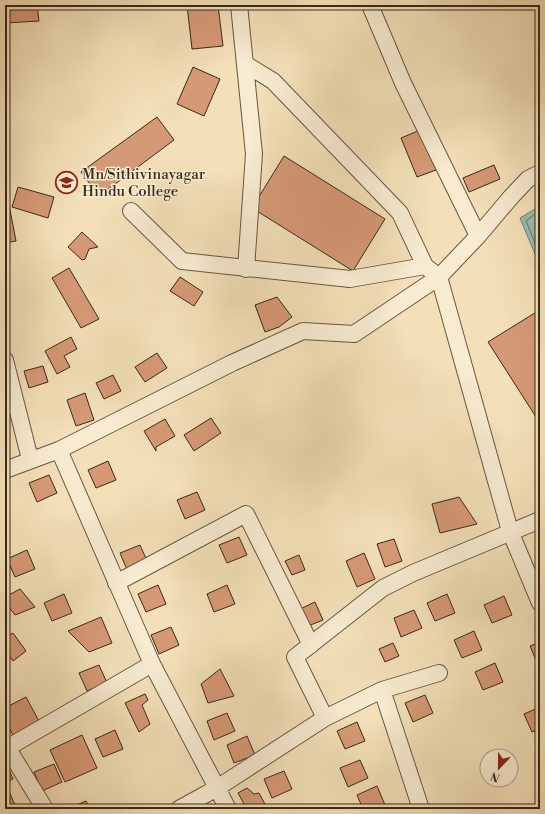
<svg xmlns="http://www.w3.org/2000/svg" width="545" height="814" viewBox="0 0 545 814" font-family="'Libre Bodoni',serif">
<rect width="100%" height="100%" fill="#f3e0b8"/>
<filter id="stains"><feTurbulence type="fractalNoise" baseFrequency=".005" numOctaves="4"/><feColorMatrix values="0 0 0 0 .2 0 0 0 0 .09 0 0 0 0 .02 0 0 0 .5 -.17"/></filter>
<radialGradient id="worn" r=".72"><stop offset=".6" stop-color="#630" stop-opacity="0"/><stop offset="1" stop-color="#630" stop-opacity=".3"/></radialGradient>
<path fill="#9bbdb1" stroke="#748175" d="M540,206V266L520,218Z"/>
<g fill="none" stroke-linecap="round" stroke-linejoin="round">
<path stroke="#6a7266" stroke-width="1" d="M540,210L526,221L540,255"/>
</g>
<path fill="#d69976" stroke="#3a281b" d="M5,5H37L39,21L5,23Z
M187,5H218L223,46L192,49Z
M193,67L220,79L204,116L177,104Z
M157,117L174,140L99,196L81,172Z
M420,130L436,170L417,177L401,138Z
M284,156L385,219L353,271L252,208Z
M494,165L500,179L469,192L463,178Z
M5,184L16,241L5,243Z
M18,187L54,197L48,218L12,207Z
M82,232L98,247L89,249L85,259L82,260L68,247Z
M69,268L99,319L81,328L52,278Z
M180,277L203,292L194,306L170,291Z
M277,297L292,317L279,327L265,332L255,305Z
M538,311L540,314V415L536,417L488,342Z
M71,337L77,349L64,356L70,367L57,374L45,351Z
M157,353L167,368L145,382L135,367Z
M43,366L48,382L29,388L24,371Z
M113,375L121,391L104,399L96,383Z
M85,393L94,420L76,426L67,400Z
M211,418L221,433L194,451L184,435Z
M165,419L175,436L156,447V451L144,431Z
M108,461L116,480L96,488L88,470Z
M49,475L57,493L37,502L29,483Z
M197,492L205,510L185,519L177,500Z
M459,497L477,524L440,533L432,504Z
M239,537L247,555L227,563L219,545Z
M394,539L402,561L385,567L377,544Z
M140,545L148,563L128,572L120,553Z
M27,550L35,569L15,577L7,559Z
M364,553L375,579L357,587L346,561Z
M299,555L305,570L292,575L285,561Z
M158,585L166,604L146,612L138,594Z
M227,585L235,604L214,612L207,594Z
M20,589L35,607L15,615L5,602V597Z
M64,594L72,613L52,621L44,603Z
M447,594L455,613L435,621L427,603Z
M504,596L512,615L492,623L484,605Z
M315,602L323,620L308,626L300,609Z
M414,610L422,628L401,637L394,618Z
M101,617L112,643L89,652L68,631Z
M171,627L179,645L159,654L151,635Z
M474,631L482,650L462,658L454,640Z
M13,633L26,651L13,661L5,650V638Z
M540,642V664L538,665L530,646Z
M393,643L399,656L385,662L379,649Z
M495,663L503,682L483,690L475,672Z
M99,665L107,683L87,691L79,673Z
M220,669L234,696L208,703L201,684Z
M145,694L148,700L142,705L150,724L139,732L125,703Z
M425,695L433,713L413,722L405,703Z
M26,697L40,723L14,737L5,720V708Z
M540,707V729L532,732L524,714Z
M227,713L235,731L214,740L207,721Z
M357,722L365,741L345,749L337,731Z
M115,730L123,749L103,757L95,739Z
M82,735L97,768L65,782L50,750Z
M247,736L255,755L234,763L227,745Z
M360,760L368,778L348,787L340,768Z
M5,761L13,779L5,783Z
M54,764L62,782L42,791L34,772Z
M284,771L292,789L272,798L264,779Z
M377,786L385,805L375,809H363L357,795Z
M7,787L15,805L5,809V788Z
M247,788L254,794L259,793L266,806L260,809H236L244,804L238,793Z
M86,801L90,809H67Z"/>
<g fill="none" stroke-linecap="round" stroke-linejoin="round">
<defs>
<path id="minor" d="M239,5L254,154L246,269
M370,5L403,83L478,236
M245,64L273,81L400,213L425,266
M131,211L182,261L350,279L425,266L439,277L510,531L540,603
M5,360L30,459
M59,450L152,664L228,809
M5,470L59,450L232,363L303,331L354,334L439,277L478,236L511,197L528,179L540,173
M116,583L246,514L311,645
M325,718L382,690
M5,744L45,809
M7,748L152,664
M179,809L217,788L325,718L295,657L383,588L413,573L540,520
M421,809L382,690L439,673"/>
</defs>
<use href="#minor" stroke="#685642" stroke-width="18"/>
<use href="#minor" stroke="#f7ebd1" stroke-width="16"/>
</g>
<defs>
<symbol id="school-ring" viewBox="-11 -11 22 22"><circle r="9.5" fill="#f7ebd1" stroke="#8f2418" stroke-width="1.5"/><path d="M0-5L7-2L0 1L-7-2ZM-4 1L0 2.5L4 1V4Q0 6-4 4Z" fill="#8f2418"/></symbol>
</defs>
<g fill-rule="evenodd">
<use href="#school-ring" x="54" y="170" width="25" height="25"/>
</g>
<g text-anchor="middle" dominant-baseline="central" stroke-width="3" stroke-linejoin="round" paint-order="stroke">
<g font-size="15" fill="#3a281b" stroke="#f7ebd1" text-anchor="start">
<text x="82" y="174">Mn/Sithivinayagar<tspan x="82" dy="17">Hindu College</tspan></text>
</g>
</g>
<rect width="545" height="814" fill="none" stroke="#f3e0b8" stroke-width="20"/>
<rect x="6" y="6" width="533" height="802" fill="none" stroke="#3a281b" stroke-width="2"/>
<rect x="10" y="10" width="525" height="794" fill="none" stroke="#3a281b"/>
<g transform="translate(499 768) rotate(202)"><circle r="19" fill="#f7ebd1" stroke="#ab9d88"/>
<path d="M0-3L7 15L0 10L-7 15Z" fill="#8f2418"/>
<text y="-6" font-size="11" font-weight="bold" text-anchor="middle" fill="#3a281b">N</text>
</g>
<rect width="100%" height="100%" filter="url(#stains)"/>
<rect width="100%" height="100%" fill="url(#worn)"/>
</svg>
